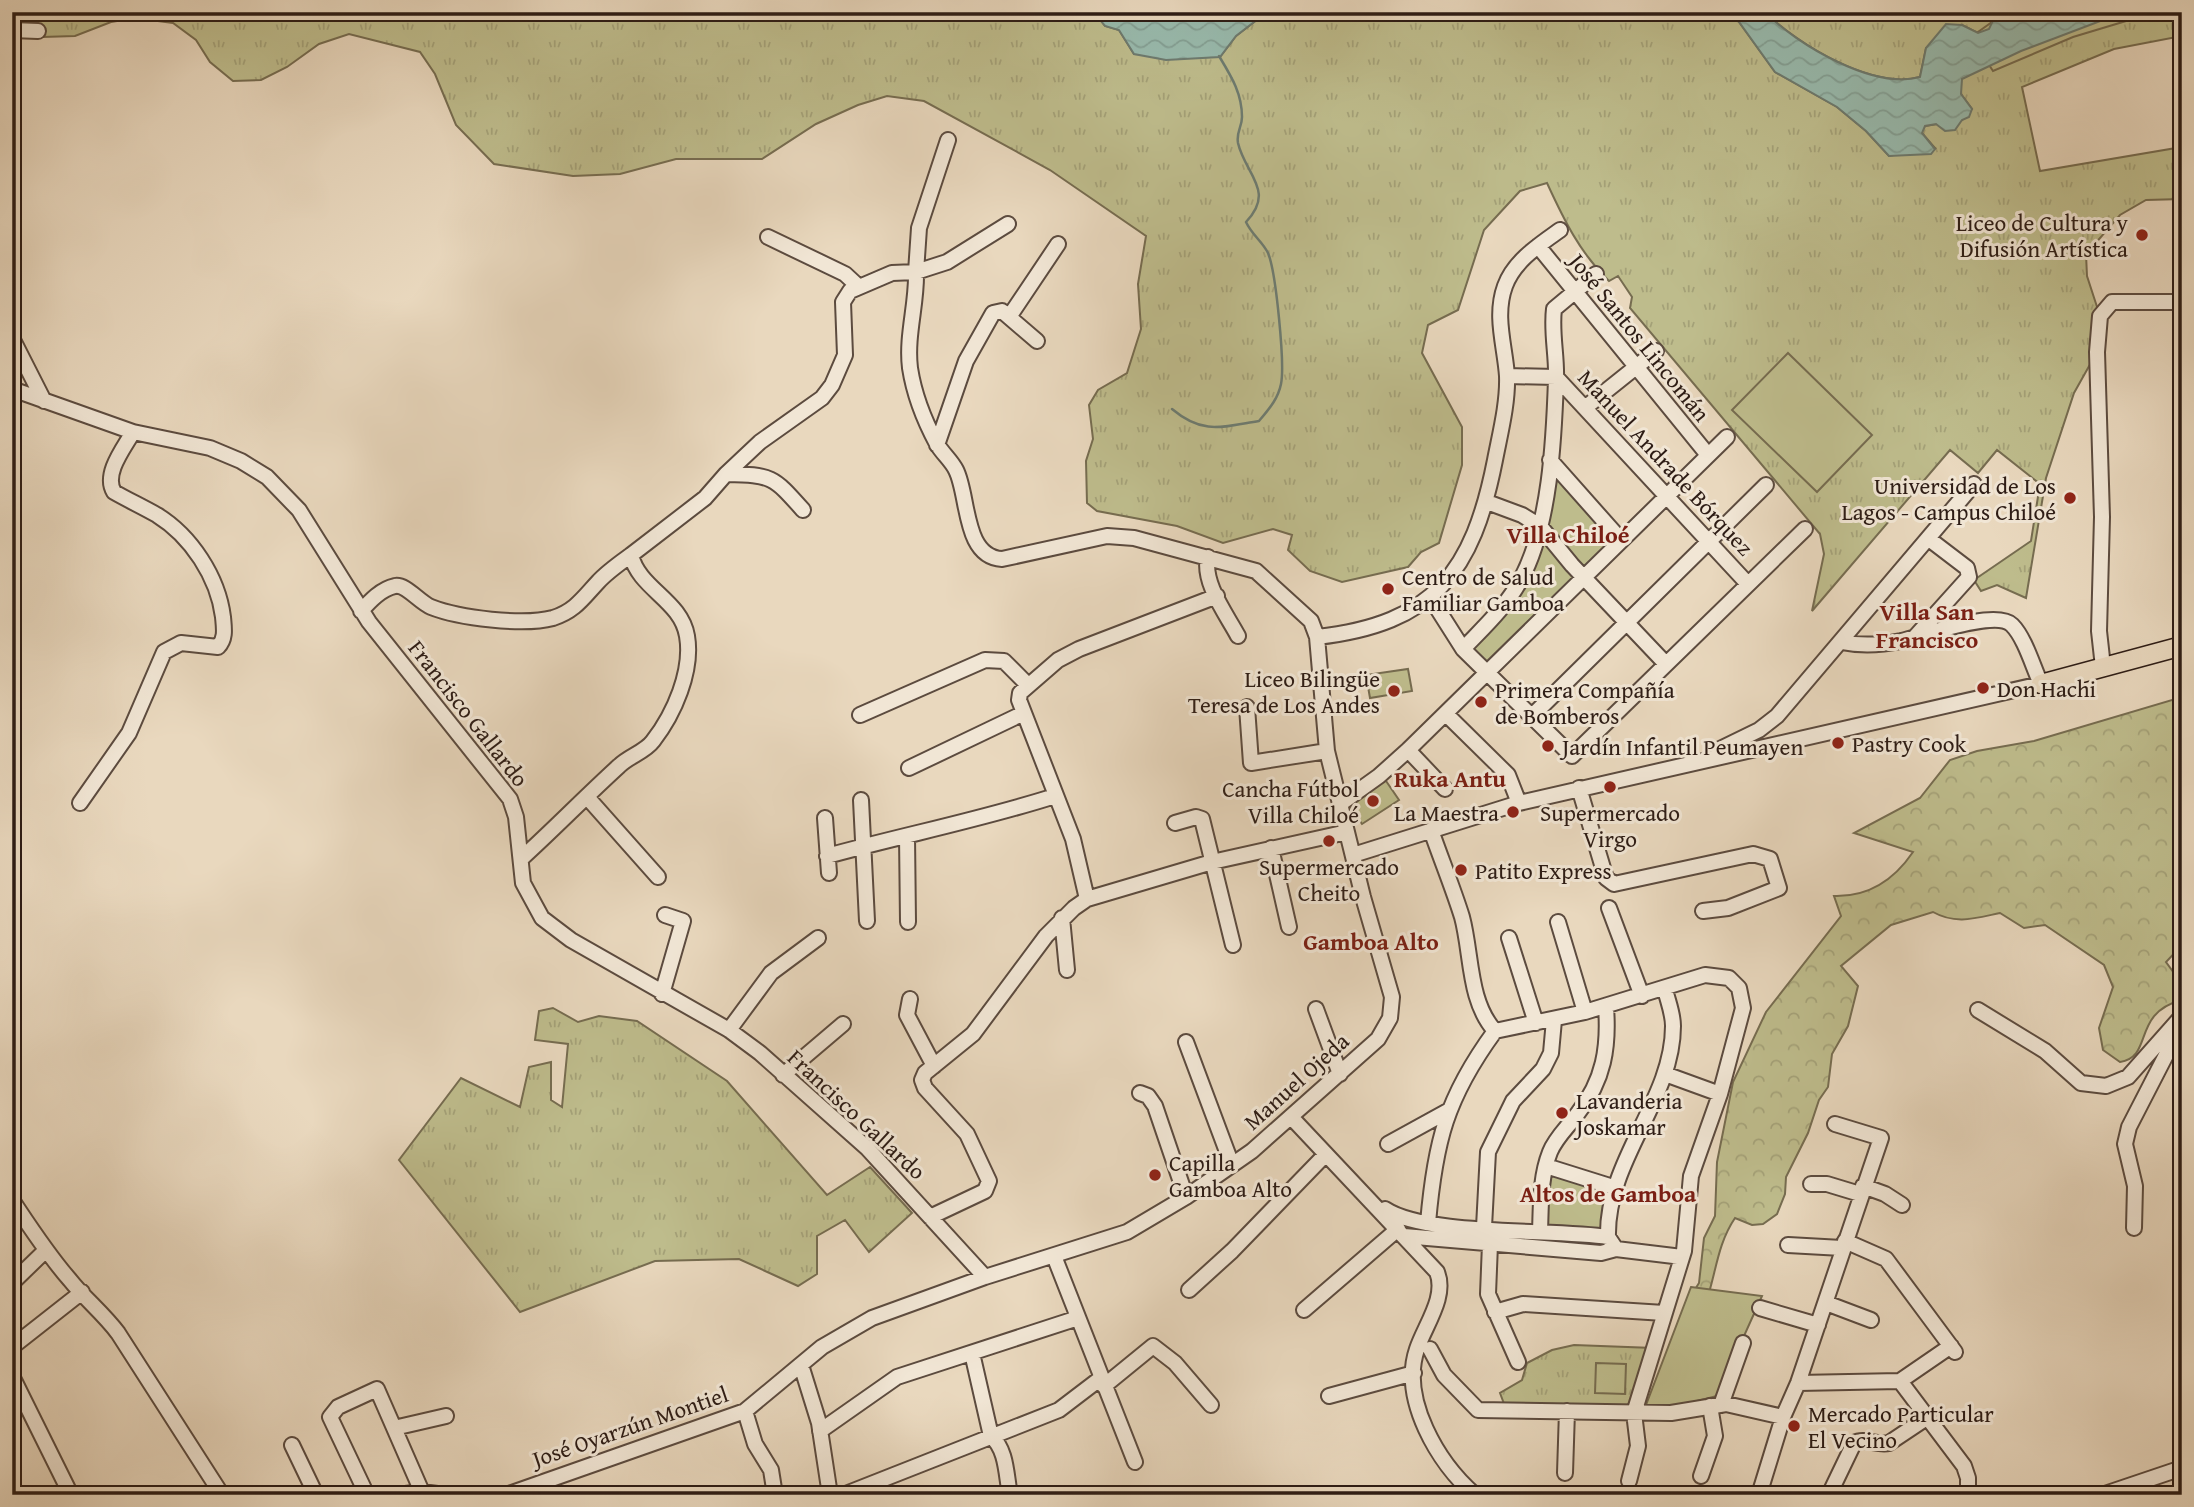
<svg xmlns="http://www.w3.org/2000/svg" width="2194" height="1507" viewBox="0 0 2194 1507" font-family="'Gentium Book Plus',serif">
<defs>
<pattern id="grass-tufts" width="24" height="20" patternUnits="userSpaceOnUse" patternTransform="scale(1.75)"><rect width="24" height="20" fill="#bebc8c"/><path d="M3 7l-1-3M5 7V3M7 7l1-3M15 17l-1-3M17 17v-4M19 17l1-3" fill="none" stroke="#a4a178"/></pattern>
<pattern id="forest-crowns" width="20" height="18" patternUnits="userSpaceOnUse" patternTransform="scale(1.75)"><rect width="20" height="18" fill="#bebc8c"/><path d="M2 6a3 3 0 1 1 6 0M12 15a3 3 0 1 1 6 0" fill="none" stroke="#a4a178"/></pattern>
<pattern id="water-waves" width="16" height="10" patternUnits="userSpaceOnUse" patternTransform="scale(1.75)"><rect width="16" height="10" fill="#98baad"/><path d="M0 5q4-4 8 0t8 0" fill="none" stroke="#839f94"/></pattern>
</defs>
<rect width="100%" height="100%" fill="#e9d8be"/>
<filter id="stains"><feTurbulence type="fractalNoise" baseFrequency=".00286" numOctaves="4"/><feColorMatrix values="0 0 0 0 .2 0 0 0 0 .09 0 0 0 0 .02 0 0 0 .5 -.17"/></filter>
<radialGradient id="worn" r=".72"><stop offset=".6" stop-color="#630" stop-opacity="0"/><stop offset="1" stop-color="#630" stop-opacity=".3"/></radialGradient>
<path fill="url(#grass-tufts)" stroke="#766c50" stroke-width="2" d="M12,12H1094L1105,26L1119,30L1134,54L1220,57L1236,36L1267,12H1728L1739,22L1775,72L1837,107L1866,131L1889,156L1935,148L1921,132L1925,126L1962,120L1972,109L1961,94V79L1981,68L2124,12H2182V36L2114,49L2022,87L2040,171L2182,147V199L2146,200L2120,215L2086,254L2087,276L2100,316L2097,352L2074,393L2046,478L2026,598L1997,585L1981,591L1974,580L2031,541L2040,484L1997,450L1978,473L1950,450L1812,611L1824,554L1820,534L1630,308L1632,297L1618,276L1609,281C1580,253 1564,220 1547,183L1520,191L1484,230L1458,310L1428,325L1422,353L1462,427V465L1439,543L1421,552L1408,567L1342,582L1310,571L1288,550L1292,535L1273,529L1223,543L1177,526L1097,511L1087,503L1086,461L1093,439L1089,405L1098,390L1127,373L1141,329L1138,284L1146,236L1050,170L924,101L887,96L858,105L816,124L762,159H676L620,174L573,176L494,164L456,125L435,74L420,52L349,34L319,44L287,67L261,80L233,81L210,62L196,40L173,23L135,18L111,22L75,36L42,37L12,30Z
M1765,12H1997L1989,29L1978,33L1962,25L1926,48L1920,77C1873,90 1798,45 1765,12Z
M553,1008L578,1022L599,1016L637,1021L727,1081L827,1195L870,1167L912,1213L869,1252L845,1220L817,1236V1274L798,1286L739,1259L655,1261L520,1312L399,1160L461,1078L520,1107L529,1067L551,1062V1100L562,1107L568,1044L535,1040L539,1011Z
M1574,1345L1653,1348L1632,1410L1506,1409L1500,1393L1522,1380L1527,1363L1552,1350Z"/>
<path fill="url(#forest-crowns)" stroke="#766c50" stroke-width="2" d="M2182,697V945L2166,962L2182,984V1000C2131,1013 2154,1057 2120,1062L2103,1050L2099,1028L2113,987L2104,965L2045,925L2024,928L2000,913C1976,918 1956,925 1933,912L1891,925L1841,966L1858,986L1848,1026L1832,1054L1828,1087L1819,1100L1808,1133L1786,1177L1785,1194L1777,1214L1763,1224L1752,1225L1735,1218C1716,1246 1716,1277 1704,1308L1689,1299L1699,1283L1704,1238L1715,1216L1717,1162L1733,1082L1766,1012L1841,916L1834,896C1868,897 1894,880 1913,852L1854,833L1920,798L1950,760L1977,751L2034,741Z"/>
<path fill="#bebc8c" stroke="#766c50" stroke-width="2" d="M2006,12H2156L2073,37L1993,71L1971,37Z
M1788,353L1872,435L1817,492L1732,410Z
M1551,462L1620,540L1486,670L1465,649L1518,588Z
M1408,669L1412,691L1370,698L1366,675Z
M1384,778L1399,800L1362,824L1347,802Z
M1548,1169L1609,1190L1603,1232L1544,1228Z
M1691,1287L1762,1296L1717,1396L1677,1406L1646,1405Z
M1596,1363L1626,1364L1625,1394L1595,1393Z"/>
<path fill="url(#water-waves)" stroke="#6d7b70" stroke-width="2" d="M1094,12H1267L1236,36L1220,57L1166,60L1134,54L1119,30L1105,26Z
M1728,12H1765C1797,45 1874,90 1920,77L1926,48L1946,24L1962,25L1978,33L1989,29L1997,12H2124L2021,51L1962,79L1961,94L1972,109L1969,117L1962,120L1955,130L1945,131L1936,124L1925,126L1922,133L1935,149L1931,154L1889,156L1866,131L1837,107L1775,72L1739,22Z"/>
<g fill="none" stroke-linecap="round" stroke-linejoin="round">
<path stroke="#6d7b70" stroke-width="2.5" d="M1172,409C1203,435 1222,427 1259,421C1269,409 1278,399 1281,384C1285,364 1276,272 1268,253C1262,241 1252,235 1246,222C1276,191 1245,174 1238,143C1236,132 1242,127 1242,117C1242,93 1231,76 1219,56"/>
<defs>
<path id="minor" d="M12,30L38,31
M948,140L919,228L916,272L947,262L1008,224
M768,237L845,274L859,287
M1538,246L1708,455
M1009,317L1058,244
M12,338L44,401
M1507,376L1556,377L1747,583
M12,389L133,432L210,448L241,461L267,477L299,510L369,622L510,799L516,817L523,883L542,918L571,940L729,1030L760,1053L867,1148L985,1277
M1586,407L1656,351
M937,445L966,361L993,313L1002,311L1037,341
M1550,460L1621,540
M1487,502L1522,515L1540,526L1572,565L1665,663
M1208,557C1202,583 1227,615 1238,636
M1430,597L1463,649L1572,756L1805,529
M361,611C370,601 381,589 395,586C406,584 419,602 431,607C459,618 523,626 553,618C575,611 583,598 598,582C607,572 620,563 631,555
M1317,637C1434,624 1473,572 1495,460C1500,434 1508,403 1507,376C1505,346 1494,316 1505,286C1514,261 1539,245 1560,230
M1915,637L1969,577L1967,568L1929,539
M1463,649C1484,627 1507,606 1521,579C1550,526 1554,439 1556,379C1557,356 1551,332 1554,309L1596,274
M2103,667L2099,631L2102,517L2097,352L2100,316L2112,302H2182
M1247,707L1251,763L1327,751
M1446,714L1508,775L1519,803
M860,715L985,660L1004,661L1027,684
M1532,716L1766,485
M1408,750L1445,789
M1718,750L1759,730L1777,716L1974,484
M909,768L1024,713
M1579,788L1606,878L1614,884L1753,854L1770,859L1779,888L1728,908L1703,911
M587,797L658,877
M861,800L867,921
M80,803L129,733L164,652L181,643L218,647C226,639 224,628 223,617C218,577 191,536 157,515C143,507 128,500 114,492C103,474 124,448 133,432
M1340,804L1379,776L1408,750L1727,437
M825,818L829,873
M1175,823L1196,817L1202,819L1233,945
M1431,830C1441,859 1453,888 1462,917C1472,954 1468,1001 1495,1031
M907,836L908,922
M1271,848L1289,927
M1353,855L1519,803L2041,684C2033,667 2025,638 2012,625C1996,609 1923,636 1901,641C1881,645 1861,646 1841,642
M827,856C903,835 980,820 1055,796
M522,858C555,828 586,796 619,766C629,756 645,752 653,741C674,714 693,671 687,636C681,600 639,589 631,555L705,498L726,474C772,475 773,476 803,510
M1087,899L1073,839L1019,700L1020,693L1058,660L1079,649L1217,596
M1609,908L1642,996
M1062,918L1067,970
M1558,922L1585,1012
M1509,938L1536,1023
M662,994L683,921L665,915
M910,999L907,1015L934,1066
M1316,1009L1340,1074
M1978,1010L2045,1051L2081,1083L2106,1086L2128,1077L2182,1016
M729,1030L771,973L818,938
M1495,1031L1585,1012L1705,975L1729,978L1739,988L1743,1008L1720,1094L1691,1176L1684,1251L1634,1413
M1186,1042L1232,1165
M1665,1074L1720,1094
M783,1075L843,1024
M1140,1093L1148,1096L1155,1106L1186,1197
M1292,1118L1437,1272C1447,1297 1425,1325 1417,1349C1400,1399 1438,1463 1475,1495
M1388,1144L1448,1111
M1546,1166L1613,1187
M1811,1184H1827L1860,1194
M1863,1186L1885,1194L1902,1205
M12,1200C30,1227 48,1255 70,1280C85,1299 103,1313 118,1333L222,1495
M1385,1209C1425,1236 1554,1229 1608,1237
M930,1217L985,1191L989,1181L967,1134L925,1088L922,1080L925,1073L973,1034L1046,936L1074,908L1087,899L1212,862L1347,832
M1428,1223C1435,1142 1446,1098 1495,1031
M1484,1227L1488,1152L1513,1101L1543,1069L1551,1053L1554,1020
M2134,1228L2135,1186L2125,1144L2129,1127L2182,1024
M1540,1232C1541,1205 1540,1177 1550,1152C1556,1137 1569,1126 1578,1113C1604,1080 1609,1047 1606,1007
M1404,1236L1601,1253L1616,1249L1682,1257
M1845,1241L1886,1259L1955,1352
M1490,1244L1488,1294L1518,1362
M1788,1245L1842,1248
M1616,1249L1608,1237C1606,1160 1673,1100 1673,1026C1673,1013 1668,1002 1665,989
M1054,1256L1135,1462
M12,1283L46,1250
M1189,1290L1232,1251L1326,1154
M1826,1303L1871,1320
M1760,1308L1818,1325
M1304,1310L1398,1229
M1495,1312L1523,1304L1664,1313
M12,1347L82,1292
M1430,1349L1444,1375L1478,1410L1671,1413L1726,1404L1783,1417L1798,1383L1881,1138L1835,1124
M972,1353L991,1436C1007,1450 1006,1475 1010,1495
M801,1365L819,1423L830,1495
M12,1376L71,1495
M1900,1381L1964,1466L1968,1478V1495
M1798,1383L1900,1381L1951,1346
M1104,1386L1153,1346L1175,1363L1211,1405
M1329,1396L1414,1373
M1721,1405L1743,1343
M745,1411L755,1444L771,1470L775,1495
M394,1428L446,1416
M820,1431L897,1377L1078,1318
M292,1445L316,1495
M1565,1473L1567,1411
M1701,1476L1715,1436L1710,1406
M1629,1481L1638,1446L1634,1413
M367,1495L330,1417L338,1407L377,1389L422,1492
M397,1495L422,1492L445,1495
M506,1495L745,1411L822,1347L872,1318L985,1277L1127,1232L1186,1197L1252,1151L1378,1039L1390,1018L1392,997L1363,897L1327,751L1317,637L1311,621L1256,571L1134,538L1107,536L1002,559C963,557 969,495 956,470C951,460 942,453 937,444C924,420 914,394 910,368C906,336 917,304 916,272L892,273L850,291L843,302L845,355L832,385L822,398L760,442L726,474
M843,1495L1059,1410L1101,1378
M1759,1495L1783,1417
M1829,1495L1854,1443C1865,1437 1877,1446 1889,1443L1928,1417
M2102,1495L2182,1468"/>
<path id="major" d="M2041,684L2182,646"/>
</defs>
<use href="#minor" stroke="#5c4b3f" stroke-width="18"/>
<use href="#major" stroke="#2d1c15" stroke-width="21"/>
<use href="#minor" stroke="#f1e6d5" stroke-width="14"/>
<use href="#major" stroke="#e9d8be" stroke-width="18"/>
</g>
<g fill="#8f2418" stroke="#f1e6d5" stroke-width="2.5">
<circle cx="2142" cy="235" r="7"/>
<circle cx="2070" cy="498" r="7"/>
<circle cx="1388" cy="589" r="7"/>
<circle cx="1983" cy="688" r="7"/>
<circle cx="1394" cy="691" r="7"/>
<circle cx="1481" cy="702" r="7"/>
<circle cx="1838" cy="743" r="7"/>
<circle cx="1548" cy="746" r="7"/>
<circle cx="1610" cy="787" r="7"/>
<circle cx="1373" cy="801" r="7"/>
<circle cx="1513" cy="812" r="7"/>
<circle cx="1329" cy="841" r="7"/>
<circle cx="1461" cy="870" r="7"/>
<circle cx="1562" cy="1113" r="7"/>
<circle cx="1155" cy="1175" r="7"/>
<circle cx="1794" cy="1426" r="7"/>
</g>
<g text-anchor="middle" dominant-baseline="central" stroke-width="6" stroke-linejoin="round" paint-order="stroke">
<g font-size="23" fill="#2d1c15" stroke="#f1e6d5" text-anchor="start">
<text x="2128" y="222" text-anchor="end">Liceo de Cultura y<tspan x="2128" dy="26">Difusión Artística</tspan></text>
<text x="2056" y="485" text-anchor="end">Universidad de Los<tspan x="2056" dy="26">Lagos - Campus Chiloé</tspan></text>
<text x="1402" y="576">Centro de Salud<tspan x="1402" dy="26">Familiar Gamboa</tspan></text>
<text x="1380" y="678" text-anchor="end">Liceo Bilingüe<tspan x="1380" dy="26">Teresa de Los Andes</tspan></text>
<text x="1997" y="688">Don Hachi</text>
<text x="1495" y="689">Primera Compañía<tspan x="1495" dy="26">de Bomberos</tspan></text>
<text x="1852" y="743">Pastry Cook</text>
<text x="1562" y="746">Jardín Infantil Peumayen</text>
<text x="1359" y="788" text-anchor="end">Cancha Fútbol<tspan x="1359" dy="26">Villa Chiloé</tspan></text>
<text x="1499" y="812" text-anchor="end">La Maestra</text>
<text x="1610" y="812" text-anchor="middle">Supermercado<tspan x="1610" dy="26">Virgo</tspan></text>
<text x="1329" y="866" text-anchor="middle">Supermercado<tspan x="1329" dy="26">Cheito</tspan></text>
<text x="1475" y="870">Patito Express</text>
<text x="1576" y="1100">Lavanderia<tspan x="1576" dy="26">Joskamar</tspan></text>
<text x="1169" y="1162">Capilla<tspan x="1169" dy="26">Gamboa Alto</tspan></text>
<text x="1808" y="1413">Mercado Particular<tspan x="1808" dy="26">El Vecino</tspan></text>
</g>
<g font-size="23" fill="#2d1c15" stroke="#f1e6d5">
<text transform="translate(1640 337) rotate(51)">José Santos Lincomán</text>
<text transform="translate(1666 462) rotate(47)">Manuel Andrade Bórquez</text>
<text transform="translate(469 713) rotate(52)">Francisco Gallardo</text>
<text transform="translate(1296 1081) rotate(-42)">Manuel Ojeda</text>
<text transform="translate(857 1114) rotate(43)">Francisco Gallardo</text>
<text transform="translate(630 1426) rotate(-19)">José Oyarzún Montiel</text>
</g>
<g font-size="24" font-weight="bold" fill="#7a1f14" stroke="#f1e6d5">
<text x="1568" y="534">Villa Chiloé</text>
<text x="1927" y="611">Villa San<tspan x="1927" dy="28">Francisco</tspan></text>
<text x="1450" y="778">Ruka Antu</text>
<text x="1371" y="941">Gamboa Alto</text>
<text x="1608" y="1193">Altos de Gamboa</text>
</g>
</g>
<rect width="2194" height="1507" fill="none" stroke="#e9d8be" stroke-width="42"/>
<rect x="14" y="14" width="2166" height="1479" fill="none" stroke="#2d1c15" stroke-width="3.5"/>
<rect x="21" y="21" width="2152" height="1465" fill="none" stroke="#2d1c15" stroke-width="2"/>
<rect width="100%" height="100%" filter="url(#stains)"/>
<rect width="100%" height="100%" fill="url(#worn)"/>
</svg>
